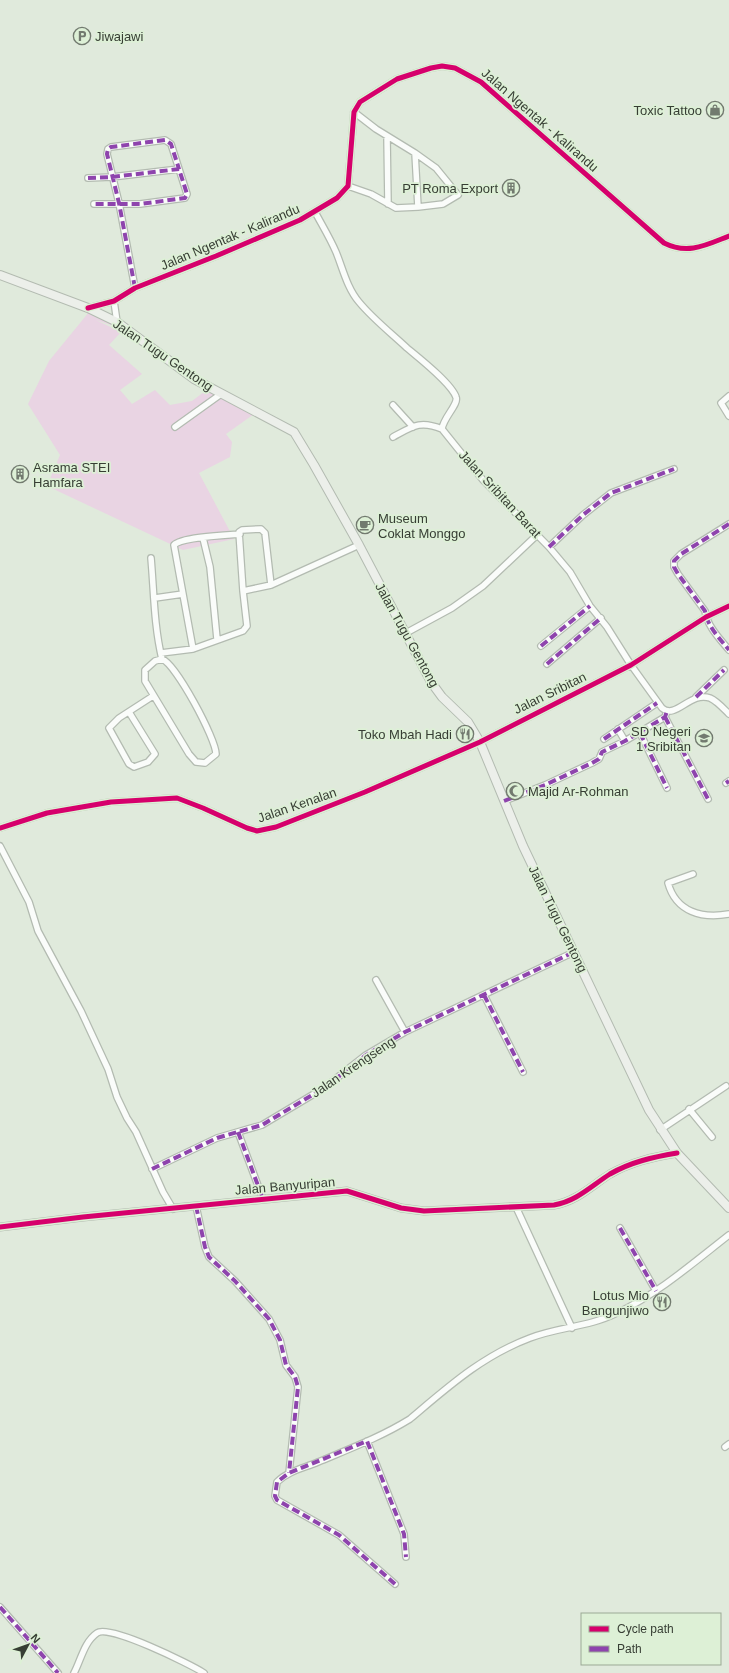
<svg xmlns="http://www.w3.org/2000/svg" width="729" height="1673" viewBox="0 0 729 1673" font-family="Helvetica,sans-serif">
<rect width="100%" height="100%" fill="#e0eadc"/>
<path fill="#e9d4e3" d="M89,312L117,327L96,320L121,332L109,345L142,374L120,390L132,404L155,390L170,405L192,401L208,389L254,414L226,434L232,442L230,457L199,473L234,539L183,550L47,486L60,455L28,404L49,361Z"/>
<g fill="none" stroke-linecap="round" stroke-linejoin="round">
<defs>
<path id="minor" d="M387,136L388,204
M415,153L436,168L458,195L443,204L418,207
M88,178L112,177L179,169L187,194L185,198L140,204H94
M348,186L371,194L396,208L418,207L415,153L376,129L354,112
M315,212C322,225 330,238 336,252C343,269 347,288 359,302C373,319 391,333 407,348C419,358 451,383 456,397C459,404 443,418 442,429L483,480L549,547L570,572L590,606L607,627L631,665L662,708C676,720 690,691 710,698C717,701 723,708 729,714
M135,288L119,203L107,154L108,149L111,147L165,140L171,144L179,169
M114,301L117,322
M88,308L114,301L135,288L216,256L300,220L337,198L348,186L354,112L360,102L397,79L431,68L442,66L455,68L481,82L664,243C688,255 706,245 729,236
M729,396L721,403L729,416
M393,405L413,427
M175,427L221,394
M393,437C413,426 420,420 442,429
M729,524L681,554L674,561V567L678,574L705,611C707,626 720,639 729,650
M203,538L210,567L217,639
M549,547L583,515L611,493L674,469
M151,558C154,592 154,626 162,659C176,664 216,739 216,754L205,763L196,762L189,754L145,681V670L155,661L162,659
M243,591L239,532L242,530L261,529L265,533L271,585
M155,598L183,594
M406,633L452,608L483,586L537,535
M541,646L590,606
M193,649L174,545C181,537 227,535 240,534
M161,653L193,649L243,631L247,626L243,591L271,585L359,545
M547,664L601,618
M696,697L724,670
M129,712L155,754L148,762L134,767L129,764L109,728L119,718L153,696
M665,717L708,799
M618,729L625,741
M640,733L667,788
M604,739L657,703
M726,783L729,781
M504,801L545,785L592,763L599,759L602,752L625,741L665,717L667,711
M0,828L47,813L111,802L177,798L203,808L247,828L257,831L276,827L365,792L480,742L631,665L706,617L729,606
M0,846L29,902L38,931L81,1011L108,1069L117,1097L127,1118L136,1132L163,1192L173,1209
M693,874L668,883C676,912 702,919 729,914
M376,980L405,1032
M484,995L523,1072
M689,1109L712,1137
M660,1130L726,1086
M238,1132L263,1199
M152,1169L217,1138L262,1125L324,1088L366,1055L405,1032L574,952
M196,1206L205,1247L209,1257L235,1281L269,1319L280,1340L286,1365L295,1377L298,1387L289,1473
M516,1207L572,1328
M620,1228L656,1291
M367,1441L404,1534L406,1557
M725,1447L729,1444
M395,1584L339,1535L277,1500L275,1496L277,1482C288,1471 304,1468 318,1462C349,1449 381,1437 410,1419C448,1387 482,1356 530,1338C558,1327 589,1327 617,1313C659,1293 693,1263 729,1235
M0,1607L58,1673
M74,1673C81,1660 84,1642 97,1633C109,1624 190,1664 204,1673"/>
<path id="tertiary" d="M0,1227L83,1217L347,1191L401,1208L424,1211L554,1205C577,1201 591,1186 610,1174C631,1162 653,1157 677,1153"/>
<path id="secondary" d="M0,275L88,308L117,322L194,379L294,432L314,465L359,545L431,682L442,697L468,722L480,742L523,846L649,1110L677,1153L729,1208"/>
</defs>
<use href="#minor" stroke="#b3bbb1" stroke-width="8"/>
<use href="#tertiary" stroke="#b3bbb1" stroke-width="9"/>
<use href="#secondary" stroke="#b3bbb1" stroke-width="10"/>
<use href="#minor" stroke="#fafcfa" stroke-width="5.5"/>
<use href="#tertiary" stroke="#fafcfa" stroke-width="7"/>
<use href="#secondary" stroke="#ecefea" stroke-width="8"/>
<path stroke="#8e44ad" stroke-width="4" stroke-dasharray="8 4" stroke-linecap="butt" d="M88,178L112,177L179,169L187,194L185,198L140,204H94
M135,288L119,203L107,154L108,149L111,147L165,140L171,144L179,169
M729,524L681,554L674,561V567L678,574L705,611C707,626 720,639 729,650
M549,547L583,515L611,493L674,469
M541,646L590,606
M547,664L601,618
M696,697L724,670
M665,717L708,799
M640,733L667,788
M604,739L657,703
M726,783L729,781
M504,801L545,785L592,763L599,759L602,752L625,741L665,717L667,711
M484,995L523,1072
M238,1132L263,1199
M152,1169L217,1138L262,1125L324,1088L366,1055L405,1032L574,952
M196,1206L205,1247L209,1257L235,1281L269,1319L280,1340L286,1365L295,1377L298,1387L289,1473
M620,1228L656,1291
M395,1584L339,1535L277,1500L275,1496L277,1482L289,1473L367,1441L404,1534L406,1557
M0,1607L58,1673"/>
<defs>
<path id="cycleway" d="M88,308L114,301L135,288L216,256L300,220L337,198L348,186L354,112L360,102L397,79L431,68L442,66L455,68L481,82L664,243C688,255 706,245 729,236
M0,828L47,813L111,802L177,798L203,808L247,828L257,831L276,827L365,792L480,742L631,665L706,617L729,606
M0,1227L83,1217L347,1191L401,1208L424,1211L554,1205C577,1201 591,1186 610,1174C631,1162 653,1157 677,1153"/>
</defs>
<use href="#cycleway" stroke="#ddf0d6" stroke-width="8"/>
<use href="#cycleway" stroke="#d6006c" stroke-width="5"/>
</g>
<defs>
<symbol id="parking-ring" viewBox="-11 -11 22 22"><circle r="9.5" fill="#ddf0d6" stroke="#727a6f" stroke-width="1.5"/><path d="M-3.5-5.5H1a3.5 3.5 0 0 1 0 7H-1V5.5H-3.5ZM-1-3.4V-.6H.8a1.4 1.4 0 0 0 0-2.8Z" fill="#727a6f"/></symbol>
<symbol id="shop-ring" viewBox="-11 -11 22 22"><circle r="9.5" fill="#ddf0d6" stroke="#727a6f" stroke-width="1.5"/><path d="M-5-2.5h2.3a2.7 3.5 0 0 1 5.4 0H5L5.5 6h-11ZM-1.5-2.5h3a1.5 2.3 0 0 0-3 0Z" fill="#727a6f"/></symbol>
<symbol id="building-ring" viewBox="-11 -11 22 22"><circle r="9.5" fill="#ddf0d6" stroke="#727a6f" stroke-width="1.5"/><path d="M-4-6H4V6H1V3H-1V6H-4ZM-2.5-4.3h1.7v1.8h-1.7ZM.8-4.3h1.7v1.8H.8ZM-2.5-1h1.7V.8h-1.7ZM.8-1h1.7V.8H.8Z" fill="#727a6f"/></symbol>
<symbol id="cafe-ring" viewBox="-11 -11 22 22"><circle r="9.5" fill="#ddf0d6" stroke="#727a6f" stroke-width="1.5"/><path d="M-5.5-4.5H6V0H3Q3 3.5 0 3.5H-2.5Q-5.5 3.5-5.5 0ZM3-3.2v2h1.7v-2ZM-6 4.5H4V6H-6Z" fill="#727a6f"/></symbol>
<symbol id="restaurant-ring" viewBox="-11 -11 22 22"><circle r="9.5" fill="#ddf0d6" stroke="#727a6f" stroke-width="1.5"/><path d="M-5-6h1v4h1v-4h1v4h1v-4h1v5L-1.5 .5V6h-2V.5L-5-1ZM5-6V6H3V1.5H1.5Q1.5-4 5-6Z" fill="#727a6f"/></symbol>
<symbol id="school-ring" viewBox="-11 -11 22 22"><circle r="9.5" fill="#ddf0d6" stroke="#727a6f" stroke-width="1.5"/><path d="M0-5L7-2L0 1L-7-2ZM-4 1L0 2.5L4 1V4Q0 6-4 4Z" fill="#727a6f"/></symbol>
<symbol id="mosque-ring" viewBox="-11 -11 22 22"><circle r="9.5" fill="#ddf0d6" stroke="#727a6f" stroke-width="1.5"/><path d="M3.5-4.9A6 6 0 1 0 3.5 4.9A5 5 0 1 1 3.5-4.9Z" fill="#727a6f"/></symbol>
</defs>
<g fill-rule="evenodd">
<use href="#parking-ring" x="72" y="26" width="20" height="20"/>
<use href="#shop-ring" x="705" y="100" width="20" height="20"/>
<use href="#building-ring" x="501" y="178" width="20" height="20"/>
<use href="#building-ring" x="10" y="464" width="20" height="20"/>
<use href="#cafe-ring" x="355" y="515" width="20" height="20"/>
<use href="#restaurant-ring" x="455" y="724" width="20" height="20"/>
<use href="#school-ring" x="694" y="728" width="20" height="20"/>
<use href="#mosque-ring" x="505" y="781" width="20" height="20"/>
<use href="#restaurant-ring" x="652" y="1292" width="20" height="20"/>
</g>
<g text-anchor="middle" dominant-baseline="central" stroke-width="3.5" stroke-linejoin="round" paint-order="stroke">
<g font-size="13" fill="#373e34" stroke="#ddf0d6" text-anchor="end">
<text x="95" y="36" text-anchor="start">Jiwajawi</text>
<text x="702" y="110">Toxic Tattoo</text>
<text x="498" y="188">PT Roma Export</text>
<text x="33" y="467" text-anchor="start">Asrama STEI<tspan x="33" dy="15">Hamfara</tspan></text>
<text x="378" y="518" text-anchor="start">Museum<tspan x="378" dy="15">Coklat Monggo</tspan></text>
<text x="691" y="731">SD Negeri<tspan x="691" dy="15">1 Sribitan</tspan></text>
<text x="452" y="734">Toko Mbah Hadi</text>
<text x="528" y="791" text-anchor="start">Majid Ar-Rohman</text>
<text x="649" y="1295">Lotus Mio<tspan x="649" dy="15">Bangunjiwo</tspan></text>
</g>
<g font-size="13" fill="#373e34" stroke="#ddf0d6">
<text transform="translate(540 120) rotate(41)">Jalan Ngentak - Kalirandu</text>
<text transform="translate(230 237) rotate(-23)">Jalan Ngentak - Kalirandu</text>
<text transform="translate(163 355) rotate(34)">Jalan Tugu Gentong</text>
<text transform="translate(500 494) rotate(47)">Jalan Sribitan Barat</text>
<text transform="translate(407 635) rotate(61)">Jalan Tugu Gentong</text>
<text transform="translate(550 693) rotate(-26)">Jalan Sribitan</text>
<text transform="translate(297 805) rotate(-19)">Jalan Kenalan</text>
<text transform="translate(558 919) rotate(64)">Jalan Tugu Gentong</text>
<text transform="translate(353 1067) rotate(-34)">Jalan Krengseng</text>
<text transform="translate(285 1186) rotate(-5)">Jalan Banyuripan</text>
</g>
</g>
<rect x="581" y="1613" width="140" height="52" fill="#ddf0d6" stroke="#9ba995"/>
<rect x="589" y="1626" width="20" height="6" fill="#d6006c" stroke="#9ba995"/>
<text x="617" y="1633" font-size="12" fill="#373e34">Cycle path</text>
<rect x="589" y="1646" width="20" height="6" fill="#8e44ad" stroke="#9ba995"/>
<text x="617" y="1653" font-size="12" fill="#373e34">Path</text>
<g transform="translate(28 1645) rotate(49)" stroke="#ddf0d6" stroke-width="3" paint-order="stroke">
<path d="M0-3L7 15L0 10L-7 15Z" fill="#373e34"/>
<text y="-6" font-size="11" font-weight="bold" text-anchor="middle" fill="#373e34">N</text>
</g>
</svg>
